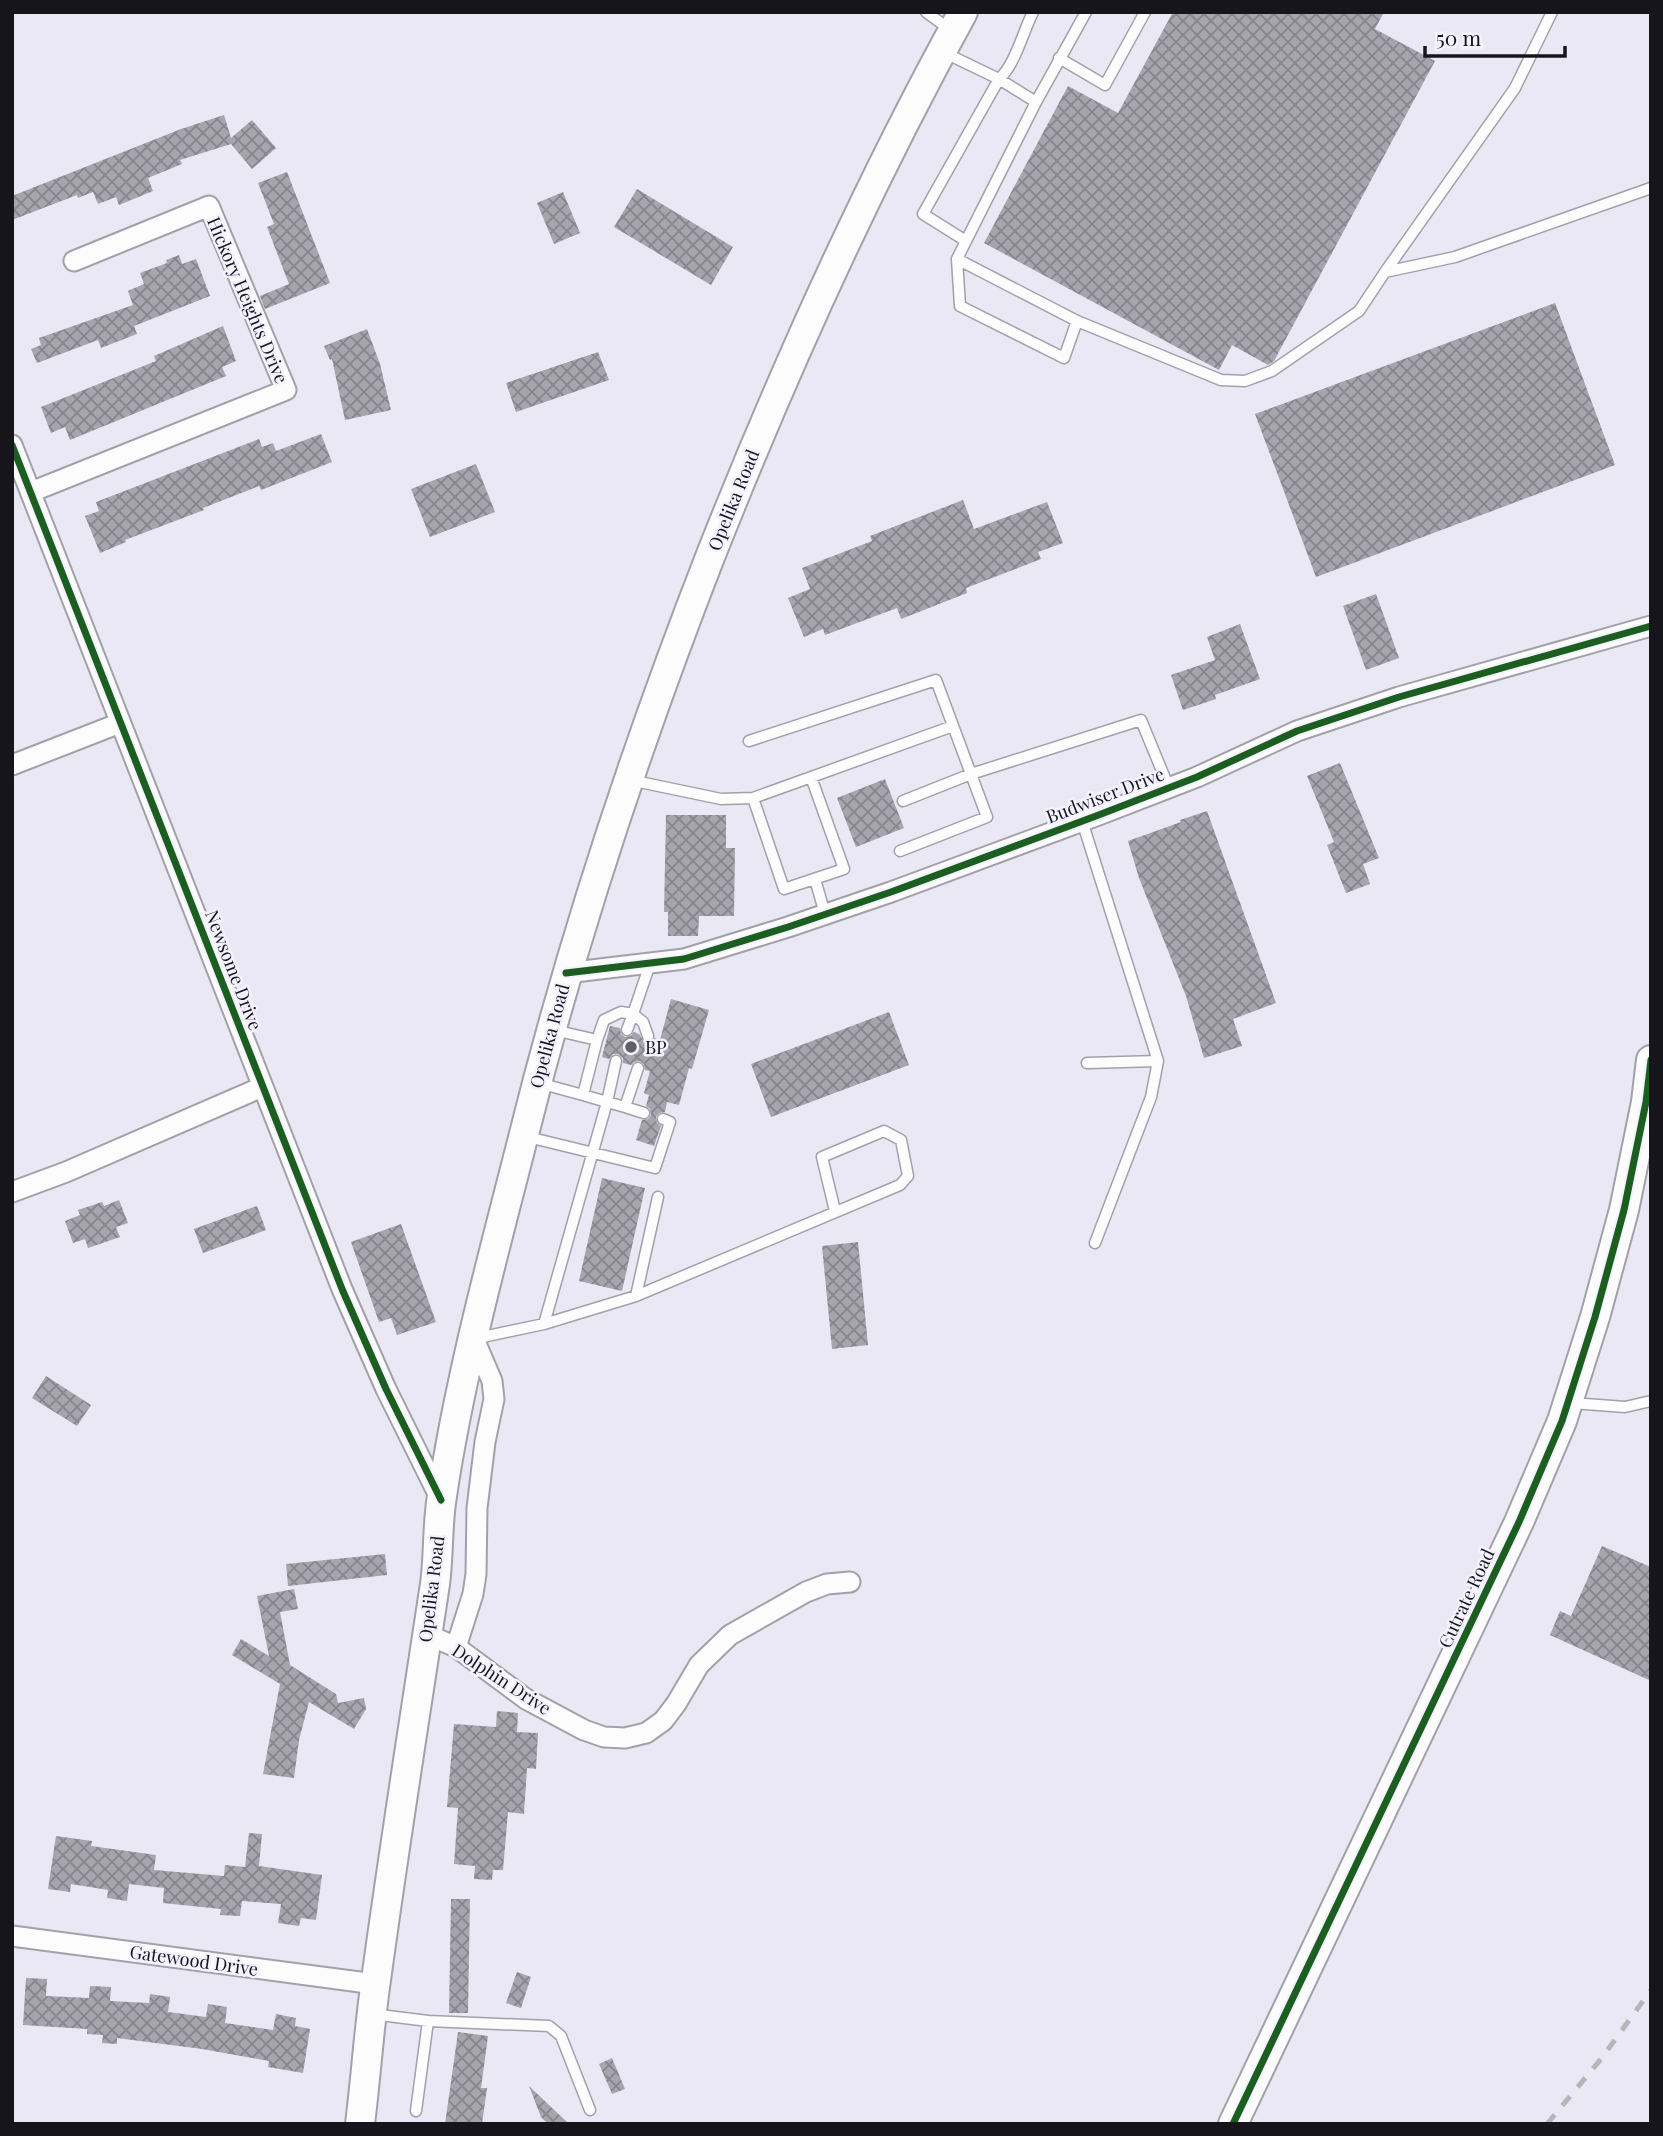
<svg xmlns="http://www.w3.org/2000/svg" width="1663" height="2136" viewBox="0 0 1663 2136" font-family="'Playfair Display',serif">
<defs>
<pattern id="building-cross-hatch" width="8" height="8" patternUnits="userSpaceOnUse" patternTransform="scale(1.75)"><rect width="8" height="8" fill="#a6a5ad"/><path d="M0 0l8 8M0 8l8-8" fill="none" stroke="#86858c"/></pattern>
</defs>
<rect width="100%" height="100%" fill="#eae8f4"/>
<path fill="url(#building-cross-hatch)" d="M1173,12H1384L1375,29L1435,61L1274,361L1268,365L1232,345L1219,370L984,243L1068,86L1118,113Z
M224,115L231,138L252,120L276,148L252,169L231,144L180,160L182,164L148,178L153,191L119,205L116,197L98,204L93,192L78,198L77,195L12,220V196L181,129Z
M287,172L330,283L265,309L260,296L289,284L267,227L274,224L258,183Z
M637,189L733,247L711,285L614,227Z
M563,192L580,233L554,244L537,203Z
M179,255L182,264L196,259L210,296L134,326L137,334L101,348L98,340L37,363L31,349L41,345L39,338L133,305L128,291L144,284L140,273L167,263L166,260Z
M1555,303L1615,465L1316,577L1255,414Z
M223,326L236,361L222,367L226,376L70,440L65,427L51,433L41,407L156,361L154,356Z
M367,329L380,364L391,410L345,420L332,359L330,360L324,346Z
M598,352L609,380L516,412L506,383Z
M321,434L332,462L261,490L259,486L203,508L204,510L125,540L126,542L100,553L85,516L99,511L96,502L259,439L262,447L273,443L276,451Z
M476,464L495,512L430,537L411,489Z
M963,500L974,529L1047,502L1063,543L1038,552L1041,559L966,588L967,593L901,619L897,608L825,635L823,629L804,637L788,598L810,589L802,568L872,541L870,536Z
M1376,594L1399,658L1366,670L1343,606Z
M1240,624L1260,679L1215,695L1216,699L1183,710L1171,675L1215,660L1207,637Z
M1340,763L1379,858L1363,864L1370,884L1346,893L1327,845L1334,842L1307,776Z
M885,779L904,828L856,847L837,798Z
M1207,811L1276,1003L1233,1019L1242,1046L1204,1058L1186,996L1139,878L1128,841L1181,822L1180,820Z
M666,815H726V848H735L734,916H699L698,936H668V912H664Z
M671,999L709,1010L692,1069L689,1068L679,1105L667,1102L665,1112L659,1113L656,1117L657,1123L661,1126L654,1146L636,1140L642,1120L648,1119L651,1115L650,1109L646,1106L649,1095L644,1093L650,1071L645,1070L644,1064L640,1061L634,1062L631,1065L623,1063V1058L618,1054H613L609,1059L602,1057L610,1026L620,1028L621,1034L625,1037L631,1036L634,1032L639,1034L646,1043H651L655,1038L660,1040Z
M889,1012L909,1065L771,1117L751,1064Z
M602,1178L645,1188L622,1291L579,1281Z
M119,1200L128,1223L116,1227L120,1237L88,1248L85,1239L73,1243L65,1221L80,1215L78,1210L102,1202L104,1206Z
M257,1206L266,1230L203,1253L194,1229Z
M401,1224L436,1322L397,1335L391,1318L379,1322L351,1242Z
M858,1242L868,1345L832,1349L822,1246Z
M46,1376L91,1405L77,1426L32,1398Z
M1602,1546L1651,1567V1681L1550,1635L1560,1611L1571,1616Z
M385,1554L387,1575L288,1586L286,1564Z
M294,1589L298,1609L280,1612L290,1665L336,1694L338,1703L364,1698L366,1709L354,1729L309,1702L299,1740L294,1778L263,1774L280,1684L232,1655L241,1639L269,1656L257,1596Z
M497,1711L518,1713L517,1732L538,1733L536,1769L527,1768L524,1814L508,1812L503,1870H493L492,1880L474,1879L475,1866L454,1864L458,1808L447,1807L454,1724L496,1727Z
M249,1833L262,1834L259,1866L322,1875L316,1920L301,1918L299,1926L278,1923L281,1904L242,1901L240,1916L220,1915L221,1909L163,1903L164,1888L129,1884L127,1901L107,1898L108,1890L71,1884L70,1892L48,1889L56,1836L92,1841L91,1846L156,1855L154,1870L224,1876L225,1865L245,1867Z
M451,1899H470L468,2013H449Z
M517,1972L531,1977L521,2008L506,2003Z
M26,1978L47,1979L46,1996L89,1998L90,1986L111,1987L110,2001L149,2003L150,1994L170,1997L168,2012L206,2017L208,2004L227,2007L225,2023L273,2030L276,2014L296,2018L295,2026L310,2029L303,2073L268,2067L269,2061L202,2049L117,2038V2044L102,2043L103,2035L87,2034V2029L23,2025Z
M458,2032L488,2036L481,2088H487L482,2124H445Z
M612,2058L625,2089L612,2094L599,2064Z
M529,2086L569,2124H548L541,2117Z"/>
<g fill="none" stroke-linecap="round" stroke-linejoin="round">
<defs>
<path id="lane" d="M926,12L952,31
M1033,12C1023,32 1015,65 999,79L923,214L966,241L1036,102
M945,53L999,79L1036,102L1086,12
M1059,58L1105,85L1145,12
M966,241L957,259L960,306L1064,358L1077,321
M957,259L1077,321L1221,380L1245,381L1272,371L1359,311L1385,272L1515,88L1552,12
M1385,272L1455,257L1651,188
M749,741L936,680L987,817L900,851
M811,777L844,869L784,889L753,798L953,726
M630,780L721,799L753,798
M903,801L971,774L1141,720L1169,788
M1082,821L1158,1061L1151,1097L1095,1243
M815,879L825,914
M554,1030L597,1040L604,1020L621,1012L633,1014L650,964
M627,1030L633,1014L643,1022L648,1036
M597,1040L583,1095L607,1102L616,1061
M1087,1063L1158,1061
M539,1083L583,1095
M625,1107L644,1113
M528,1137L655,1168L670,1122L663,1119
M636,1296L658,1197
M544,1324L607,1102L625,1107L638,1068
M478,1338L544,1324L636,1296L900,1185L908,1176L901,1140L884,1131L822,1157L835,1211
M1572,1403L1625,1407L1651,1401
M372,2014L428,2021L549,2026L561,2036L590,2110
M416,2111L428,2021"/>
<path id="street" d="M12,445L342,1289L386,1389L441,1500
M31,492L286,390L209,206L74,261
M12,765L120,723
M566,973L684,959L788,927L891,892L1096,816L1197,777L1297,731L1399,697L1651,626
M12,1192L66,1172L262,1087
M426,1634L456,1647L526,1699L584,1730L604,1737L625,1738L646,1733L663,1721L676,1704L699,1665L730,1635L806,1592L827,1584L850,1582
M456,1647L473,1594L476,1574L477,1508L485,1442L494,1399L492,1381L474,1339
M12,1936L375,1984"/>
<path id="secondary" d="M360,2124C366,2076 369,2028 376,1980C394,1848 415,1716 435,1584C439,1555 437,1525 442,1496C460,1375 493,1256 523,1138C572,940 636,747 710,557C784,370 866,188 963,12
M1233,2124L1519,1522L1562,1421L1595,1317L1624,1210L1646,1102L1651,1060"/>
</defs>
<use href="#lane" stroke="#a2a1a9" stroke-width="13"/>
<use href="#street" stroke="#a2a1a9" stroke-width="23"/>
<use href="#secondary" stroke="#a2a1a9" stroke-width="32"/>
<use href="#lane" stroke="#fcfcfd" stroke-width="10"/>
<use href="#street" stroke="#fcfcfd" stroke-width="19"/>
<use href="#secondary" stroke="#fcfcfd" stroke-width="28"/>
<path stroke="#b6b6b8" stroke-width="5" stroke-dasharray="12 12" stroke-linecap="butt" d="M1547,2124L1601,2059L1651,1990"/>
<defs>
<path id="cycleway" d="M12,445L342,1289L386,1389L441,1500
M566,973L684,959L788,927L891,892L1096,816L1197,777L1297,731L1399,697L1651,626
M1233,2124L1519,1522L1562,1421L1595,1317L1624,1210L1646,1102L1651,1060"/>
</defs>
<use href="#cycleway" stroke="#f4f2ff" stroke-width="11"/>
<use href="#cycleway" stroke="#1b5e20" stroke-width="7"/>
</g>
<circle fill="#605f68" stroke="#f4f2ff" stroke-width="2.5" cx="631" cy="1047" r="7"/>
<g text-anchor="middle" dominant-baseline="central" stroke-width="5" stroke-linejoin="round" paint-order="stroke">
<g font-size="18" fill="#16151c" stroke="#f4f2ff">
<text transform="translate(248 300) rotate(67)">Hickory Heights Drive</text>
<text transform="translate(733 500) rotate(-68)">Opelika Road</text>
<text transform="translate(1105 795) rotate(-21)">Budwiser Drive</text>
<text transform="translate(234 970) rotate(69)">Newsome Drive</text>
<text transform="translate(549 1036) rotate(-75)">Opelika Road</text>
<text transform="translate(431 1589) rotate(-83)">Opelika Road</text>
<text transform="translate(1466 1598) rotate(-65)">Cutrate Road</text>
<text transform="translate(502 1679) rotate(33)">Dolphin Drive</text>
<text transform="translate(194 1960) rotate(8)">Gatewood Drive</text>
</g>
<g font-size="18" fill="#16151c" stroke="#f4f2ff" text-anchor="start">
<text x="645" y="1047">BP</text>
</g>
</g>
<rect width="1663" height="2136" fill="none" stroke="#16151c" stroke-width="28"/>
<path d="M1425 46v10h140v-10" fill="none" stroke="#16151c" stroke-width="3.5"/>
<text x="1436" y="46" font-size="21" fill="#16151c" stroke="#f4f2ff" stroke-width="5" paint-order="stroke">50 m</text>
</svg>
